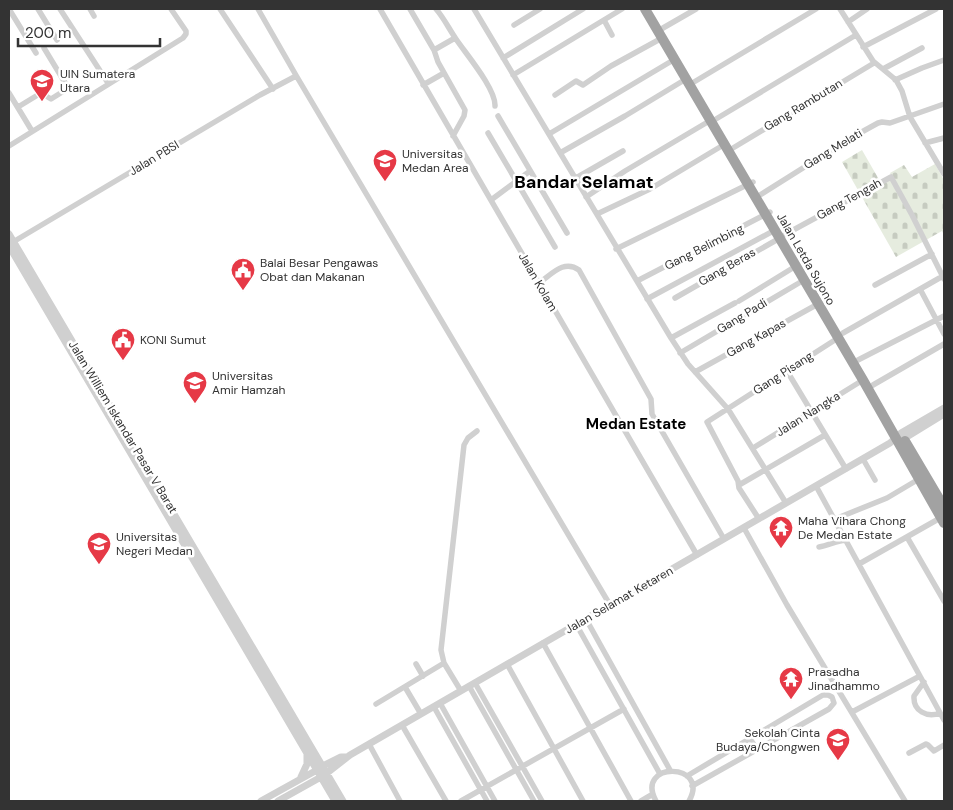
<svg xmlns="http://www.w3.org/2000/svg" width="953" height="810" viewBox="0 0 953 810" font-family="'DM Sans',sans-serif">
<defs>
<pattern id="cemetery-stones" width="16" height="16" patternUnits="userSpaceOnUse" patternTransform="scale(1.25)"><rect width="16" height="16" fill="#e6ecdf"/><path d="M2 7V4a2 2 0 0 1 4 0v3zM10 15v-3a2 2 0 0 1 4 0v3z" fill="#c6cbc0"/></pattern>
</defs>
<rect width="100%" height="100%" fill="#fff"/>
<path fill="url(#cemetery-stones)" d="M862,150L881,183L892,177L890,173L904,165L912,177L935,164L944,180V235L942,231L896,257L842,162Z"/>
<g fill="none" stroke-linecap="round" stroke-linejoin="round">
<path stroke="#d0d0d0" stroke-width="5.5" d="M9,9L36,53
M38,9L57,40
M60,9L108,83
M90,9L94,16
M220,9L273,89
M258,9L297,77L610,605
M380,9L697,555
M410,9L434,50L438,62L465,110L464,116L453,136
M436,9C444,18 449,29 456,39C466,54 496,89 495,106
M474,9L671,338L688,364L728,409L786,503
M840,9L873,61L896,80L902,91L910,117L944,174
M604,20L612,35
M848,22L867,9
M514,25L540,9
M663,28L696,9
M863,47L936,9
M434,50L455,38
M503,58L583,9
M883,69L922,48
M513,75L622,9
M895,80L922,68L944,60
M694,82L816,9
M423,85L444,73
M9,93L32,131
M555,95L576,81L583,85L611,66L662,38
M18,107L41,93L51,99L67,89V86L44,48
M498,116L567,233
M716,119L856,35
M488,133L555,247
M549,134L675,59
M925,143L944,138
M9,146L183,38L186,34V31L171,9
M733,148L874,63
M560,153L625,116L686,79
M576,178L623,151
M760,195L849,139L878,123L882,122L890,123L944,104
M586,197L625,171L711,120
M491,200L530,171
M597,214L650,189L725,144
M784,235L891,177L912,215L944,279
M13,242L260,95L296,76
M616,249L753,182
M637,281L770,212
M539,283C552,274 564,259 579,270L651,399L652,414L724,539
M875,285L932,254
M920,289L944,334
M675,298L780,238
M647,299L775,230
M739,301L796,266
M843,333L943,276
M671,338L735,303
M680,353L804,280
M858,360L944,316
M787,371L846,469
M695,372L818,304
M873,385L944,344
M753,448L863,380
M863,459L875,480
M739,485L825,435
M816,486L944,720
M759,519L739,488L738,481L707,422L838,338
M835,519L887,498L919,479
M744,528L787,605L905,801
M907,537L944,601
M819,547C828,546 837,540 847,540
M859,564L942,517
M586,619L670,770
M576,624L660,774
M543,643L631,801
M416,664L423,676
M507,664L583,801
M924,682L914,696C913,711 927,718 940,713
M475,683L542,801
M469,686L534,801
M405,687L421,714
M461,691L444,663L441,650L464,445L468,438L477,431
M440,703L495,801
M376,704L444,663
M434,707L487,801
M852,712L920,676
M402,725L446,801
M750,739L758,750
M369,744L400,801
M909,753L926,744L928,745L934,751L944,745
M687,776L823,695H828L832,697L834,703L829,709L692,786
M461,801L624,709
M641,801L653,794
M656,801C634,761 711,762 689,801"/>
<path stroke="#d0d0d0" stroke-width="7" d="M9,234L343,801
M9,246L335,801
M900,441L944,414
M323,766L341,757H347
M327,773L350,755L890,443L901,433L944,408
M301,777L307,764V754
M261,801L317,770
M278,801L321,777"/>
<path stroke="#a2a2a2" stroke-width="10" d="M645,9L863,380L944,523
M905,441L944,507"/>
</g>
<defs>
<symbol id="university-pin" viewBox="-11 -11 22 30"><path d="M0 17L-7.5 6A9.5 9.5 0 1 1 7.5 6Z" fill="#e63946" stroke="#fff"/><path d="M0-5L7-2L0 1L-7-2ZM-4 1L0 2.5L4 1V4Q0 6-4 4Z" fill="#fff"/></symbol>
<symbol id="civic-pin" viewBox="-11 -11 22 30"><path d="M0 17L-7.5 6A9.5 9.5 0 1 1 7.5 6Z" fill="#e63946" stroke="#fff"/><path d="M-.6-6.5H3V-4.5H.6V-3L4-1V1h2V6H-6V1h2V-1L-.6-3ZM-1.2 2.5V6h2.4V2.5Z" fill="#fff"/></symbol>
<symbol id="temple-pin" viewBox="-11 -11 22 30"><path d="M0 17L-7.5 6A9.5 9.5 0 1 1 7.5 6Z" fill="#e63946" stroke="#fff"/><path d="M0-6L5-2H3V0L6.5 2.5H4V6H1.5V3h-3V6H-4V2.5H-6.5L-3 0V-2H-5Z" fill="#fff"/></symbol>
<symbol id="school-pin" viewBox="-11 -11 22 30"><path d="M0 17L-7.5 6A9.5 9.5 0 1 1 7.5 6Z" fill="#e63946" stroke="#fff"/><path d="M0-5L7-2L0 1L-7-2ZM-4 1L0 2.5L4 1V4Q0 6-4 4Z" fill="#fff"/></symbol>
</defs>
<g fill-rule="evenodd">
<use href="#university-pin" x="28" y="67" width="28" height="38"/>
<use href="#university-pin" x="371" y="147" width="28" height="38"/>
<use href="#civic-pin" x="229" y="256" width="28" height="38"/>
<use href="#civic-pin" x="109" y="326" width="28" height="38"/>
<use href="#university-pin" x="181" y="369" width="28" height="38"/>
<use href="#temple-pin" x="767" y="514" width="28" height="38"/>
<use href="#university-pin" x="85" y="530" width="28" height="38"/>
<use href="#temple-pin" x="777" y="665" width="28" height="38"/>
<use href="#school-pin" x="824" y="726" width="28" height="38"/>
</g>
<g text-anchor="middle" dominant-baseline="central" stroke-width="5" stroke-linejoin="round" paint-order="stroke">
<g font-size="12" fill="#333" stroke="#fff" text-anchor="start">
<text x="60" y="74">UIN Sumatera<tspan x="60" dy="14">Utara</tspan></text>
<text x="402" y="154">Universitas<tspan x="402" dy="14">Medan Area</tspan></text>
<text x="260" y="263">Balai Besar Pengawas<tspan x="260" dy="14">Obat dan Makanan</tspan></text>
<text x="140" y="340">KONI Sumut</text>
<text x="212" y="376">Universitas<tspan x="212" dy="14">Amir Hamzah</tspan></text>
<text x="798" y="521">Maha Vihara Chong<tspan x="798" dy="14">De Medan Estate</tspan></text>
<text x="116" y="537">Universitas<tspan x="116" dy="14">Negeri Medan</tspan></text>
<text x="808" y="672">Prasadha<tspan x="808" dy="14">Jinadhammo</tspan></text>
<text x="820" y="733" text-anchor="end">Sekolah Cinta<tspan x="820" dy="14">Budaya/Chongwen</tspan></text>
</g>
<g font-size="12" fill="#333" stroke="#fff">
<text transform="translate(803 105) rotate(-31)">Gang Rambutan</text>
<text transform="translate(833 149) rotate(-31)">Gang Melati</text>
<text transform="translate(154 158) rotate(-31)">Jalan PBSI</text>
<text transform="translate(849 199) rotate(-29)">Gang Tengah</text>
<text transform="translate(704 247) rotate(-27)">Gang Belimbing</text>
<text transform="translate(806 259) rotate(60)">Jalan Letda Sujono</text>
<text transform="translate(727 267) rotate(-30)">Gang Beras</text>
<text transform="translate(538 282) rotate(60)">Jalan Kolam</text>
<text transform="translate(742 316) rotate(-31)">Gang Padi</text>
<text transform="translate(756 338) rotate(-29)">Gang Kapas</text>
<text transform="translate(783 373) rotate(-33)">Gang Pisang</text>
<text transform="translate(808 414) rotate(-32)">Jalan Nangka</text>
<text transform="translate(123 427) rotate(59)">Jalan Williem Iskandar Pasar V Barat</text>
<text transform="translate(619 600) rotate(-30)">Jalan Selamat Ketaren</text>
</g>
<g font-size="15" font-weight="bold" fill="#000" stroke="#fff">
<text x="636" y="424">Medan Estate</text>
</g>
<g font-size="18" font-weight="bold" fill="#000" stroke="#fff">
<text x="584" y="182">Bandar Selamat</text>
</g>
</g>
<rect width="953" height="810" fill="none" stroke="#333333" stroke-width="20"/>
<path d="M18 38v8h142v-8" fill="none" stroke="#333333" stroke-width="2.5"/>
<text x="25" y="38" font-size="15" fill="#333333" stroke="#ffffff" stroke-width="4" paint-order="stroke">200 m</text>
</svg>
